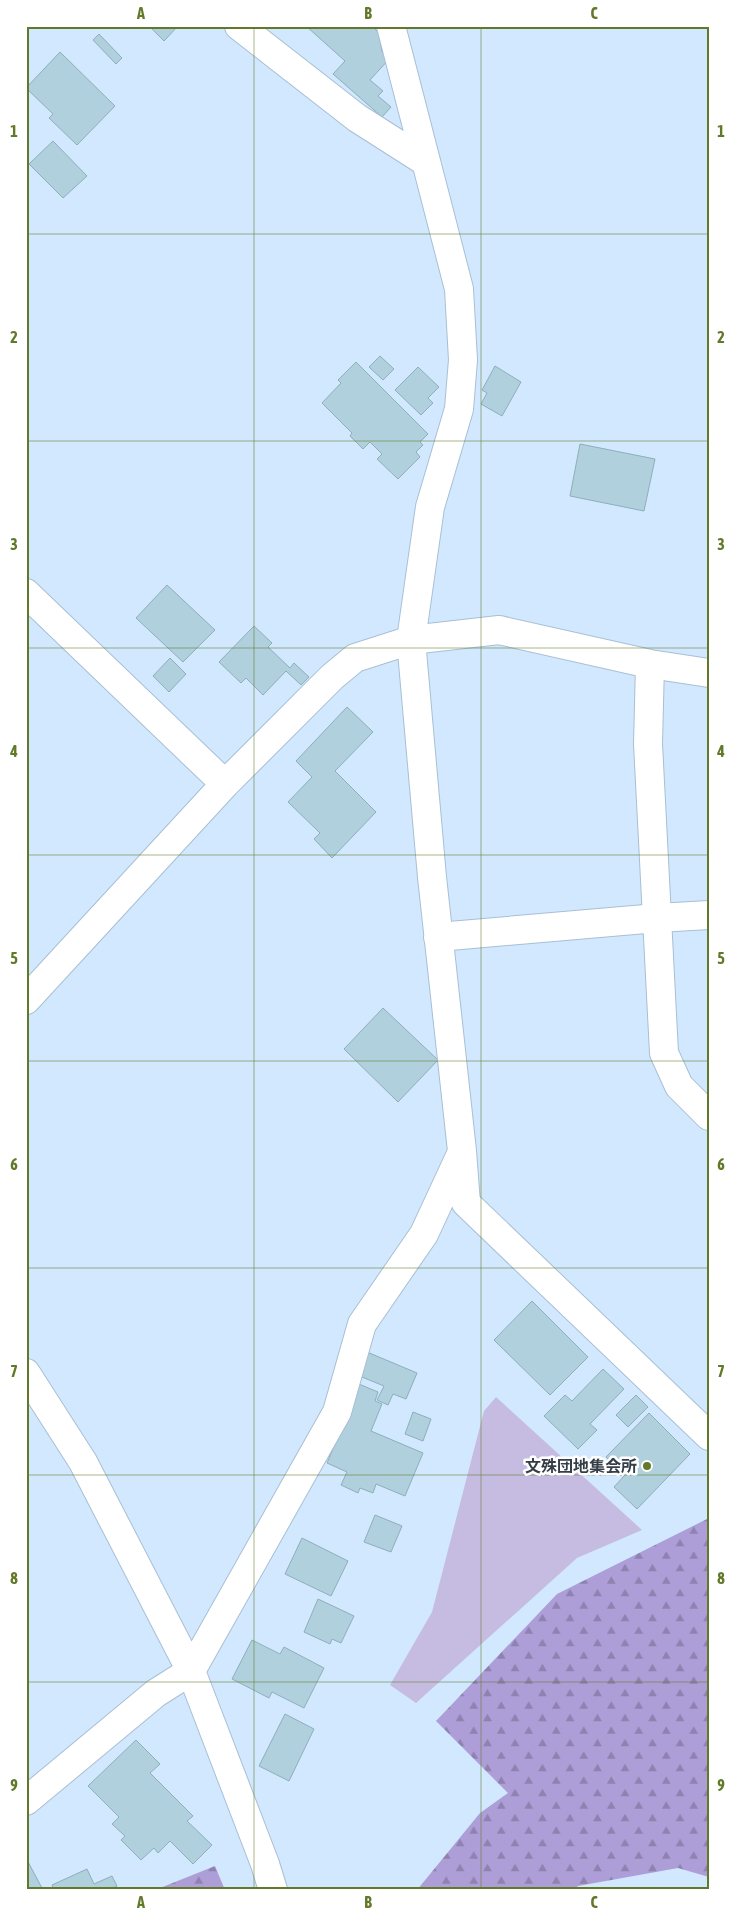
<svg xmlns="http://www.w3.org/2000/svg" width="735" height="1916" viewBox="0 0 735 1916" font-family="'Asap Condensed','Noto Sans JP',sans-serif">
<defs>
<pattern id="forest-firs" width="22" height="20" patternUnits="userSpaceOnUse" patternTransform="scale(1.25)"><rect width="22" height="20" fill="#ad9ed7"/><path d="M5 1l3.5 6h-7zM16 11l3.5 6h-7z" fill="#8e82b0"/></pattern>
</defs>
<rect width="100%" height="100%" fill="#d1e8fe"/>
<path fill="#c6bce2" d="M496,1397L642,1530L577,1558L416,1703L390,1685L432,1612L484,1411Z"/>
<path fill="url(#forest-firs)" d="M709,1518V1877L678,1868L578,1886L573,1890H417L480,1813L508,1793L436,1721L557,1594Z
M215,1866L225,1890H155Z"/>
<path fill="#afd0dc" stroke="#8eaeba" d="M149,26H178L164,41Z
M306,26H372L379,33L382,52L390,58L370,80L383,91L378,96L391,107L382,117L333,74L345,61Z
M99,34L122,58L116,64L93,40Z
M60,52L115,106L77,145L49,118L53,114L26,88Z
M53,141L87,176L63,198L29,164Z
M380,356L394,369L383,380L369,367Z
M356,362L428,434L420,442L423,445L416,452L420,457L398,479L377,459L382,454L370,442L363,449L350,436L352,433L322,403L341,383L338,380Z
M495,366L521,382L502,416L481,404L487,393L482,390Z
M418,367L439,387L428,398L433,403L421,415L395,390Z
M580,444L655,459L644,511L570,496Z
M167,585L215,630L183,662L136,618Z
M254,626L272,643L268,647L290,668L294,663L309,677L301,685L286,671L263,695L246,678L241,683L219,662Z
M170,658L186,674L169,692L153,676Z
M347,707L373,732L335,771L376,812L332,858L314,839L320,833L288,802L312,777L296,761Z
M383,1008L438,1060L398,1102L344,1049Z
M532,1301L588,1357L550,1395L494,1340Z
M367,1352L417,1373L406,1399L393,1394L388,1405L377,1400L384,1386L357,1375Z
M603,1369L624,1389L590,1424L597,1430L578,1449L544,1416L565,1395L572,1401Z
M354,1382L378,1392L375,1401L382,1404L371,1431L423,1453L405,1496L376,1484L373,1493L360,1488L358,1493L341,1485L347,1472L327,1463L352,1403Z
M636,1395L648,1407L628,1427L616,1415Z
M413,1412L431,1419L423,1441L405,1434Z
M649,1413L690,1454L637,1509L614,1487L625,1475L606,1457Z
M375,1515L402,1526L391,1552L364,1542Z
M302,1538L348,1561L331,1596L285,1574Z
M318,1599L354,1616L341,1643L332,1639L330,1644L304,1632Z
M252,1640L280,1654L284,1647L324,1668L304,1708L272,1692L269,1698L232,1679Z
M285,1714L314,1729L289,1781L259,1766Z
M136,1740L160,1764L150,1773L193,1816L187,1821L212,1845L193,1864L170,1841L158,1853L154,1848L141,1860L121,1840L125,1836L112,1824L119,1817L88,1786Z
M26,1858L43,1890H26Z
M87,1869L94,1884L112,1876L117,1886L109,1890H54L52,1885Z"/>
<g fill="none" stroke-linecap="round" stroke-linejoin="round">
<defs>
<path id="minor" d="M239,26L357,118L426,162
M391,26L459,289L463,360L459,409L430,507L411,640L432,877L462,1151L466,1203L709,1436
M26,593L225,784
M650,664L648,744L664,1053L679,1086L709,1116
M438,937L657,918L709,915
M26,1000L225,784L332,677L355,658L411,640L499,630L650,664L709,673
M26,1373L83,1462L191,1671L265,1864L273,1890
M26,1801L156,1693L191,1671L337,1412L362,1324L424,1234L462,1152"/>
</defs>
<use href="#minor" stroke="#a8bfd4" stroke-width="30"/>
<use href="#minor" stroke="#fff" stroke-width="28"/>
</g>
<path fill="none" stroke="#63792a" stroke-width="1" stroke-opacity="0.55" d="M254,26V1890M481,26V1890M26,234H709M26,441H709M26,648H709M26,855H709M26,1061H709M26,1268H709M26,1475H709M26,1682H709"/>
<circle fill="#63792a" stroke="#fff" stroke-width="2" cx="647" cy="1466" r="5"/>
<g text-anchor="middle" dominant-baseline="central" stroke-width="5" stroke-linejoin="round" paint-order="stroke">
<g font-size="16" font-weight="bold" fill="#353e47" stroke="#fff" text-anchor="end">
<text x="637" y="1466">文殊団地集会所</text>
</g>
</g>
<rect width="735" height="1916" fill="none" stroke="#ffffff" stroke-width="55"/>
<rect x="28" y="28" width="680" height="1860" fill="none" stroke="#63792a" stroke-width="2"/>
<g font-size="16" text-anchor="middle" font-weight="bold" fill="#63792a">
<text x="141" y="19">A</text>
<text x="368" y="19">B</text>
<text x="594" y="19">C</text>
<text x="14" y="137">1</text>
<text x="721" y="137">1</text>
<text x="14" y="343">2</text>
<text x="721" y="343">2</text>
<text x="14" y="550">3</text>
<text x="721" y="550">3</text>
<text x="14" y="757">4</text>
<text x="721" y="757">4</text>
<text x="14" y="964">5</text>
<text x="721" y="964">5</text>
<text x="14" y="1170">6</text>
<text x="721" y="1170">6</text>
<text x="14" y="1377">7</text>
<text x="721" y="1377">7</text>
<text x="14" y="1584">8</text>
<text x="721" y="1584">8</text>
<text x="14" y="1791">9</text>
<text x="721" y="1791">9</text>
<text x="141" y="1908">A</text>
<text x="368" y="1908">B</text>
<text x="594" y="1908">C</text>
</g>
</svg>
